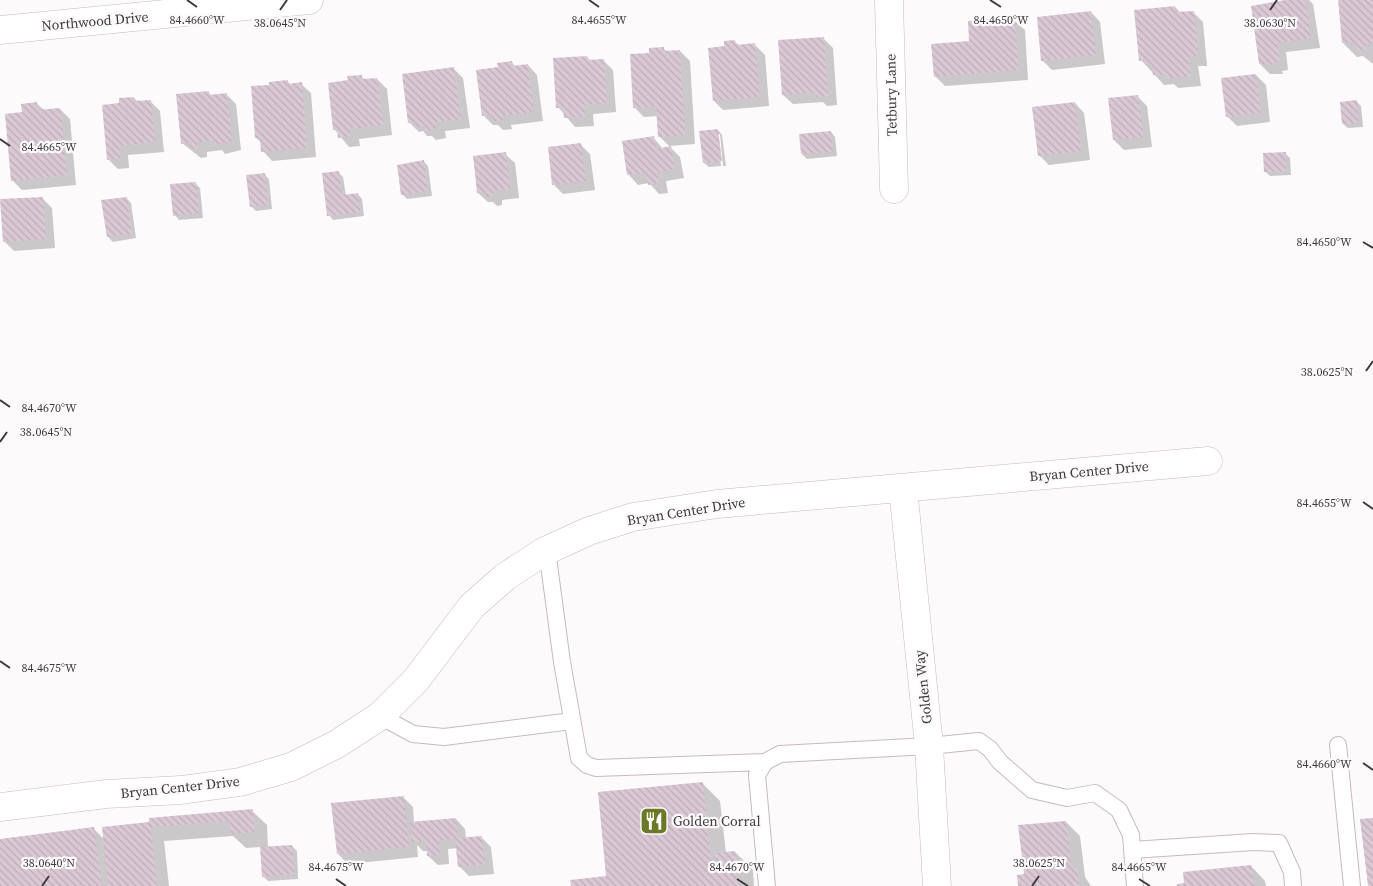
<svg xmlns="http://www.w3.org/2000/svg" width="1373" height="886" viewBox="0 0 1373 886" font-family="'Source Serif 4',serif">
<defs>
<pattern id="building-back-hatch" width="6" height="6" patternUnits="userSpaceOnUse" patternTransform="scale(1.25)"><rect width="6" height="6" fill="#dac9d5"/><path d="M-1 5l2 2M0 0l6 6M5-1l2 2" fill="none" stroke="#bcadb8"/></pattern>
</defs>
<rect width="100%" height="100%" fill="#fdfafc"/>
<path fill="#0003" d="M1286,0H1309L1313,4L1320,48L1286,52L1288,70L1282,71L1283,74H1270L1260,64Z
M1339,0H1373V64L1363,56L1357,57L1343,43Z
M1175,7L1181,13L1193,12L1203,22L1207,66H1198L1201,86L1178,88L1174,84L1164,85L1141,60Z
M1091,12L1100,22L1105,64L1052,70L1042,60Z
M996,20L998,22L1015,21L1025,30L1028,80L945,86L935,76Z
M823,38L833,48L837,105L827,106L823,102L793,104L783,95Z
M734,41L740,46L755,45L765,55L769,106L723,110L714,101L726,48Z
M663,48L667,52L680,51L690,61L695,144L669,146L680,157L684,178L666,181L668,193L659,194L649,183L638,185L629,175L653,137L663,149L670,147L659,136L658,116L644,117L634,107L650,54Z
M587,57L591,61L603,60L613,70L616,112L593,114L594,126L575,127L558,107Z
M511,62L516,67L528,65L537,75L543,121L511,125L512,129L503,130L498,125H493L484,116Z
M453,68L463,78L470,128L445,131L446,138L436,140L432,136H427L423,131L419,132L409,122Z
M1256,75L1266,85L1270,122L1237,126L1227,116Z
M361,76L365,80L377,79L387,89L392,135L359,139L360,146L349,147L335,130L349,82Z
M288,82L291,85L301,84L311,93L316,157L272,161L263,151L262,143L256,138L270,86Z
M208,92L212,96L226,94L236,104L241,150L225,154L222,150L207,152V157L201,158L182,143Z
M1137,96L1147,106L1152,147L1124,150L1114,140Z
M134,98L138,102L150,101L160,111L164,152L128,155L129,168L118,169L109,160L121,104Z
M1357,102L1361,106L1363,127L1348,128L1343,124Z
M1075,103L1084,113L1090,160L1049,165L1039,155Z
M37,104L44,110L60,109L70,119L76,185L22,190L12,180L23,113Z
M718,130L722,135L726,166H723L720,134H718L721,166L709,167L704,163Z
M831,132L835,137L837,156L807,159L802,154Z
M580,144L590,154L595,190L563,194L554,185Z
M1285,153L1290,158L1291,175L1270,176L1265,171Z
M505,154L515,163L519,198L502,200V205L497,206L493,202H488L478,193Z
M424,162L428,166L432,196L407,199L403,195Z
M338,172L343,177L346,196L358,194L362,199L364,216L333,220L329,215Z
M264,174L269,179L272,209L256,211L251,206Z
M195,183L200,188L203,218L179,220L175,215Z
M42,198L52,208L55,248L14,251L4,241Z
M126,198L131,203L136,238L113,242L108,237Z
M702,783L720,801L726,853L735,852L753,870L754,886H572L607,877Z
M403,797L413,807L414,823L456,819L465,829L466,839L481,837L491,847L494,874L469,876L459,866L458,848L448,849L449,864L438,865L428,856V851H423L417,845L418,857L348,864L338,854L333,804Z
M252,811L267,825L268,848L292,846L297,851L298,879L268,881L263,876L261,847L246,848L233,836L164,841L169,886H0V840L94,829L104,839L103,829Z
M1066,822L1080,836L1085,877L1091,886H1019Z
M1251,866L1265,881L1266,886H1178Z"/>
<path fill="url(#building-back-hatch)" d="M1285,0H1305L1311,38L1277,43L1279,61L1274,62V65L1259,64L1251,6Z
M1338,0H1373V43L1365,44L1366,50L1356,51L1355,42L1342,43Z
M1175,6L1176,12L1194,11L1198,56L1189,57L1191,76L1167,79L1166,74L1153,75L1152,64L1145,65V60L1139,61L1134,10Z
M1091,11L1096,55L1041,61L1037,17Z
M996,18L997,21L1015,19L1019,70L934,77L931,44L969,41L968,21Z
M824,37L828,96L816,97V92L782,95L778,40Z
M735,40L736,45L755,43L760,97L713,101L708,48L724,46V41Z
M664,47V51L680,50L685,135L658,137L656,107L633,108L630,54L649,53V48Z
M587,56L588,60L604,59L607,103L584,105L585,117L564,118L563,108H556L553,58Z
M512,61L513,66L528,64L534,112L502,116L503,120L492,121L491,115L482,116L476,70L498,67L497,63Z
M454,67L461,119L436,122V129L425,131V126L417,127L415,122L408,123L402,74Z
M1256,74L1261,113L1226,117L1221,78Z
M362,75V79L377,78L383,125L350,129V136L338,138L337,130H333L328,83L348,80L347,76Z
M288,80V84L302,82L307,148L261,152L260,138H255L251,86L269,85V82Z
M209,91V95L227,93L232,141L214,145V141L197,142L198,148L190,149L189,143L181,144L176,94Z
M1138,95L1143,137L1113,140L1108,98Z
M134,97V101L151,100L155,142L119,146L120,159L107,160L102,105L119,103V98Z
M1357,100L1359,123L1342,124L1340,102Z
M37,102L38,110L60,108L67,175L11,181L5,114L22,112L21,104Z
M1075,102L1081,151L1038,156L1032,107Z
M718,129L722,161L703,163L699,131Z
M831,131L833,152L801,154L799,134Z
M654,136L656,149L671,146L675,169L657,172L659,183L648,185L646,173L627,175L622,141Z
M581,143L586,181L552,185L548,147Z
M506,152L510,189L493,191V196L486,197V192L477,193L473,156Z
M1286,152V171L1264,172L1263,153Z
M424,160L428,191L401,195L397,165Z
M339,171L342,195L358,193L360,212L327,216L322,173Z
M265,173L268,205L250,207L246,175Z
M196,182L199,213L173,216L170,184Z
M43,197L46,239L3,242L0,199Z
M127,197L132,234L107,237L101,200Z
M703,782L711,862H716L715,853L735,851L738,886H571L570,880L606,876L598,792Z
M404,796L409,847L337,854L331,803Z
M253,809L254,832L231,834L229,821L151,827L157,886H108L102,827L149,822V818Z
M456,818L458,838L482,836L485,864L458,867L455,839L439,840L440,855L427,856L426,841L412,842L410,822Z
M1373,818V886H1368L1360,819Z
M1066,821L1072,869L1077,868L1079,886H1018L1017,875L1024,874L1018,825Z
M94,827L102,886H0V839Z
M292,845L294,874L262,877L260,847Z
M1251,865L1254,886H1177V884L1184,883L1183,872Z"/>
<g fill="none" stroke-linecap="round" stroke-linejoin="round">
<defs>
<path id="lane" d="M547,550L562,662L579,758L587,765L596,768L765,762
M380,716L413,734L444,737L572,721
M1338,745L1352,886
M1132,850L1253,842L1279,843L1292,872L1293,886
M767,886L757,775L765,762L780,754L929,746L979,741L990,749L1000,762L1032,790L1067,798L1095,793L1119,810L1131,835L1135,886"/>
<path id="street" d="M889,0L894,189
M0,30L309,0
M903,488L929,746L937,886
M0,807L106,794L181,790L240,782L291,767L337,744L380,716L416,680L472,606L505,577L543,552L589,531L633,517L717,504L1208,461"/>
</defs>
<use href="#lane" stroke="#c9b8c3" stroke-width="18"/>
<use href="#street" stroke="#c9b8c3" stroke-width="29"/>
<use href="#lane" stroke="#fff" stroke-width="16"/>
<use href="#street" stroke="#fff" stroke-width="28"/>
</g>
<path fill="none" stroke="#403a3e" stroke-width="2" d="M187,0L197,7M589,0L599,7M990,0L1001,7M280,10L287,0M1270,10L1277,0M0,139L10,146M1363,242L1373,248M1366,371L1373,361M0,400L10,407M0,442L7,432M1363,502L1373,509M0,661L10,668M1363,763L1373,770M336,879L346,886M737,879L748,886M1139,879L1150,886M42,886L49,876M1032,886L1039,876"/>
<defs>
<symbol id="restaurant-square" viewBox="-11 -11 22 22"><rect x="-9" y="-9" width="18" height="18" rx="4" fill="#6b7926" stroke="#fdfafc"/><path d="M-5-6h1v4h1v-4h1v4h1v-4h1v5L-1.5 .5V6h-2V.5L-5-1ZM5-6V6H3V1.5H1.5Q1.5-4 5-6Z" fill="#fff"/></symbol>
</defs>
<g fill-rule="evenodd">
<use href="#restaurant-square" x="638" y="805" width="32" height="32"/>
</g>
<g text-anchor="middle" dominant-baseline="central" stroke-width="4.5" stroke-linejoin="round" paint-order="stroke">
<g font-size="14" fill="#403a3e" stroke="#fdfafc">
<text transform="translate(95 21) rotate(-5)">Northwood Drive</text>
<text transform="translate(891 95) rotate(-91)">Tetbury Lane</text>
<text transform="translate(1089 471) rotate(-5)">Bryan Center Drive</text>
<text transform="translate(686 511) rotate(-9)">Bryan Center Drive</text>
<text transform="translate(923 687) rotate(-96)">Golden Way</text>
<text transform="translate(180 787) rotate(-6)">Bryan Center Drive</text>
</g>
<g font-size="14" fill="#403a3e" stroke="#fdfafc" text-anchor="start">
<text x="673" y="821">Golden Corral</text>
</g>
</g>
<g font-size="12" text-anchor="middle" fill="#403a3e" stroke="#fdfafc" stroke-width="4.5" stroke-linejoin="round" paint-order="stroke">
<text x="1001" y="24">84.4650°W</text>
<text x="197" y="24">84.4660°W</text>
<text x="599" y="24">84.4655°W</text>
<text x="280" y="27">38.0645°N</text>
<text x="1270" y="27">38.0630°N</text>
<text x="49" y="151">84.4665°W</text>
<text x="1324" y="246">84.4650°W</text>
<text x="1327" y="376">38.0625°N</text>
<text x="49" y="412">84.4670°W</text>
<text x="46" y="436">38.0645°N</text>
<text x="1324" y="507">84.4655°W</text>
<text x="49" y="672">84.4675°W</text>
<text x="1324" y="768">84.4660°W</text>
<text x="49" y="867">38.0640°N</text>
<text x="1039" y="867">38.0625°N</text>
<text x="336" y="871">84.4675°W</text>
<text x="737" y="871">84.4670°W</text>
<text x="1139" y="871">84.4665°W</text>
</g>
</svg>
